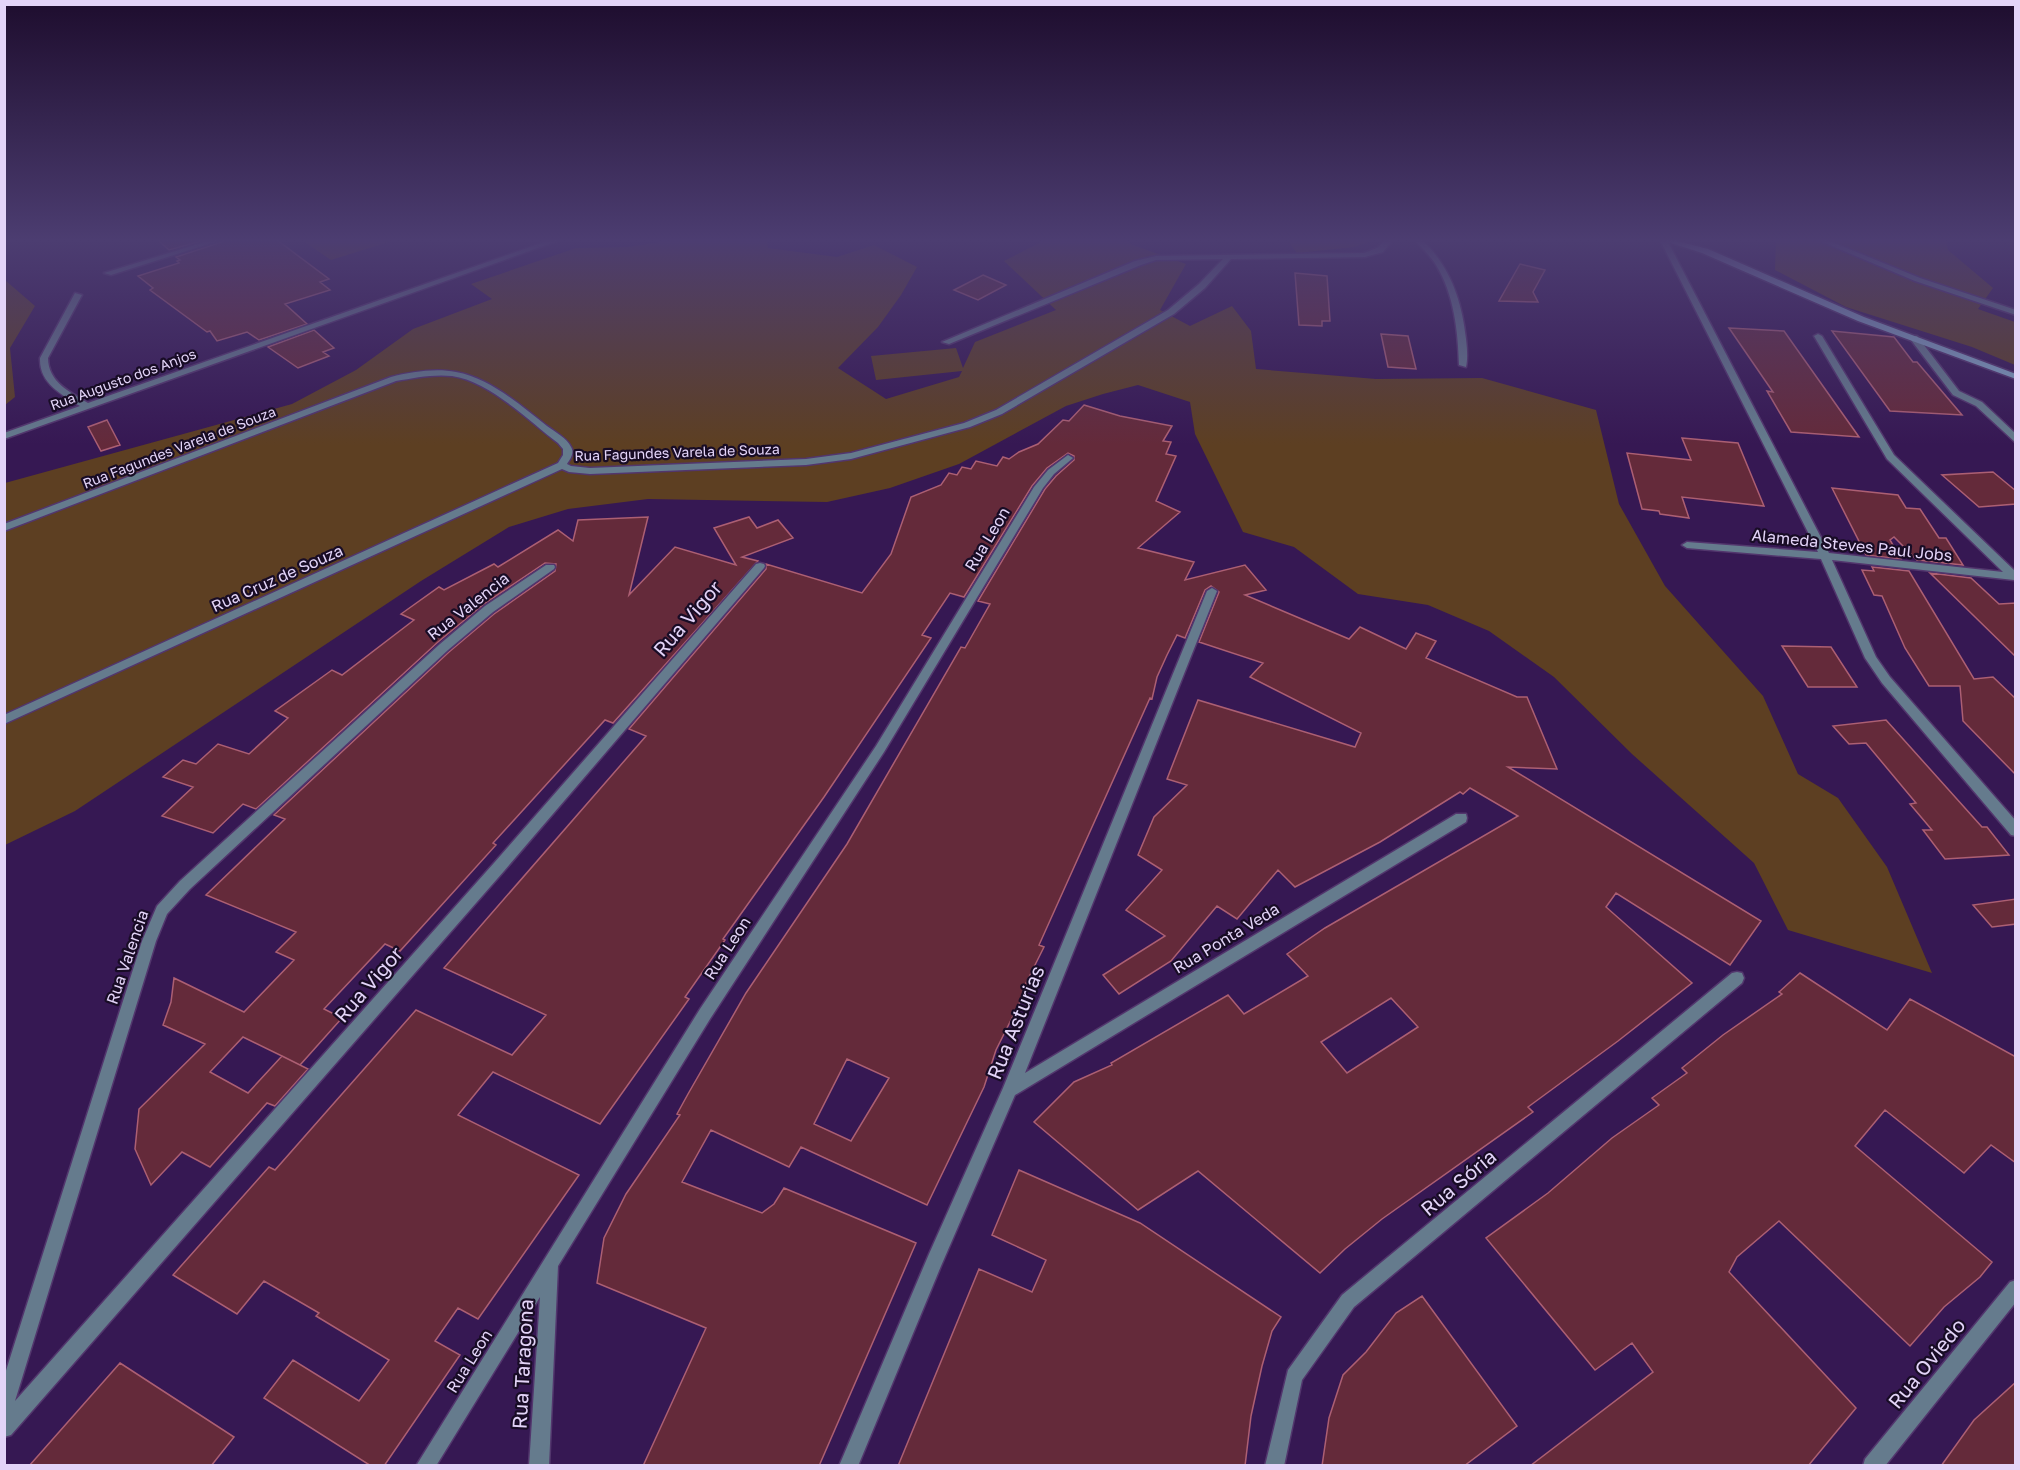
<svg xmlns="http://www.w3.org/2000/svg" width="2020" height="1470" viewBox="0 0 2020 1470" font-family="'Golos Text',sans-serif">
<rect width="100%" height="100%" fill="#361853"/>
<path fill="#5d3f22" d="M302,240H389L392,241L331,260Z
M672,240H767L768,248L837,257L874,245L917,267L901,295L878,327L838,368L886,399L959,377L962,371L876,380L871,356L956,348L963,368L975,342L1056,310L1004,261L1045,240H1125L1133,245L1186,264L1160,310L1190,326L1232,306L1251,331L1256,369L1376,379L1482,378L1596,410L1619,504L1665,586L1763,696L1798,774L1838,798L1887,867L1932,973L1788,930L1754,863L1632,754L1554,677L1489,631L1428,605L1358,594L1294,547L1243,532L1195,434L1190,402L1138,385L1103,394L1066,406L959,464L890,488L827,502L648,499L568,509L509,527L421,581L75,811L5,845V483L292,404L356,370L413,329L492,299L471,284L576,248L628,247Z
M1287,240H1373L1354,247L1297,253Z
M1776,240H1946L1948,250L1993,288L1978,309L2015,322V365L1972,347L1846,307L1775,270Z
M5,280L35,306L10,348L15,397L5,405Z"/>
<path fill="#642a3a" stroke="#ac5f73" stroke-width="1.5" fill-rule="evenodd" d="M158,240H205L169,250Z
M223,240H277L329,279L320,282L330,290L285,304L307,324L259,340L247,332L217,341L210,331L207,332L150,290L153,288L138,276L179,263L177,261L180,260L176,257L222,242Z
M1520,264L1545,270L1533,292L1538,302L1499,301Z
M1295,273L1327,276L1330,321H1322V326L1299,325Z
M983,275L1006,285L978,300L954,290Z
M1729,328L1784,331L1859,437L1791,432L1767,391L1773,392Z
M314,330L334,348L323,352L329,356L298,368L268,347Z
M1832,331L1894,337L1913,362H1917L1962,415L1890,411Z
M1381,334L1408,336L1416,369L1388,367Z
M1084,405L1120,416L1172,426L1163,441L1171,442L1166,454L1176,456L1156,501L1180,512L1138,548L1194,562L1185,580L1245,565L1266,590L1245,595L1349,639L1360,627L1406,649L1416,633L1436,641L1426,658L1517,697H1527L1557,769L1508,767L1761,921L1730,965L1616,893L1606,907L1692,983L1618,1041L1528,1107L1533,1112L1382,1219L1345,1249L1320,1273L1198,1171L1138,1210L1034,1122L1074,1082L1112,1065L1111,1063L1228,995L1244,1014L1308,976L1287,954L1325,928L1518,816L1470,788L1463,794L1460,792L1380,842L1295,887L1278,870L1237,919L1217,906L1171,961L1119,994L1103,975L1165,936L1126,910L1162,870L1138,855L1154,817L1187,785L1167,779L1198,700L1355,747L1361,733L1250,677L1263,663L1199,642L1219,592L1211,586L1205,590L1185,638L1177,635L1167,655L1157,677L1152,699L1150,698L1039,945L1044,947L1026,983L1029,984L996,1050L984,1087L927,1205L801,1147L789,1167L711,1130L682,1182L762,1213L774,1204L784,1188L916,1243L819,1466H643L706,1328L597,1283L604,1238L626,1194L680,1115L677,1114L688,1094L746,993L847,844L961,647L965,648L990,604L978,601L1045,489L1056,476L1074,460V456L1068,453L1047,468L1032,486L964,597L950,593L922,635L931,638L824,797L723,939L725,940L685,997L689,999L600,1124L493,1072L458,1115L579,1175L478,1319L458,1308L435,1341L460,1355L384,1466H371L264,1398L293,1360L359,1401L389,1360L316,1316L319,1313L264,1281L237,1314L173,1275L269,1167L275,1170L416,1010L512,1055L546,1015L444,968L646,736L629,729L766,569V564L862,593L891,554L911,497L941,485L949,473L957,475L962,467L971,469L976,461L997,466L1003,457L1009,459L1019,452L1038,444L1063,420L1069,421ZM1391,998L1418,1027L1347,1073L1321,1042ZM847,1059L889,1078L851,1141L814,1124Z
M107,420L120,445L101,451L88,427Z
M1682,438L1738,443L1764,506L1682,497L1689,518L1660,514L1659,511L1642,509L1627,453L1691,460Z
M1993,472L2016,491V504L1979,507L1942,475Z
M1832,488L1898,495L1906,508L1920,509L1939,538H1946L1963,565L1917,560L1894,537L1890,540L1901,559L1866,555Z
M648,517L629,595L675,547L736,565L714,528L749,517L757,528L778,520L793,538L742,557L758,561L613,723L605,720L493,843L496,845L400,951L385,944L324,1009L342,1018L300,1065L282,1056L308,1069L275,1106L267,1103L210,1167L182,1152L151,1185L135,1149L139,1109L205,1044L163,1025L171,1002L174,978L244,1012L294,960L276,952L296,932L206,895L285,819L274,815L449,652L494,614L555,571L556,564L545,563L484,604L438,642L256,809L243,804L213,833L162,816L193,787L163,777L183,760L196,764L218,744L249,754L288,718L275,711L332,670L342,675L414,620L401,614L439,587L444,590L494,564L498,567L558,530L573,541L578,520ZM243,1037L282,1056L248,1093L210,1072Z
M1872,567L1909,571L1974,679L1993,677L2016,699V775L1963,721L1960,686H1929L1905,648L1882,596L1874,595L1862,570L1874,571Z
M1930,573L1971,578L1999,604L2016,603V657Z
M1782,646L1831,647L1857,687H1808Z
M1886,720L1982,827H1987L2009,855L1945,859L1923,830H1932L1910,804L1916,803L1866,743L1849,744L1833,726Z
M2016,899V924L1992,927L1973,905Z
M1800,973L1887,1030L1910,999L2016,1057V1163L1991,1145L1964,1173L1885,1110L1855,1146L1992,1262L1980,1277L1944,1307L1910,1346L1779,1221L1737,1257L1729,1272L1856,1408L1808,1466H1530L1653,1372L1632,1343L1595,1370L1486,1238L1548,1193L1612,1138L1659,1105L1652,1098L1687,1073L1682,1068L1723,1035L1782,994L1779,992Z
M1019,1170L1140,1223L1281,1317L1272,1331L1262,1366L1251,1416L1245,1466H898L979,1269L1032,1292L1046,1260L992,1235Z
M1422,1296L1517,1426L1464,1466H1322L1329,1418L1343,1375L1366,1352L1396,1313Z
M120,1363L234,1437L211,1466H29Z
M2016,1382V1466H1941L1974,1420Z"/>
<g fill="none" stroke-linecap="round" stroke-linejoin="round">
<defs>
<path id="lane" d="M1818,240H1827L1920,278L2016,310V315L1915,281Z
M1911,336H1917L1959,391L1982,402L2016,434V443L1976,406L1953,395L1911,340Z"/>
<path id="street" d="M211,240H221L111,275L104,273Z
M550,240H560L4,439V433L80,406C61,394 39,383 40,358L75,293L82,295L48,358C48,382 70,392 88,403Z
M1385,240H1393L1383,252L1365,257L1231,259L1205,288L1174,314L1002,414L970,427L851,459L806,465L590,474L569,472L562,469L4,724V715L558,463L563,455V449L558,443C529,421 489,381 452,376C433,374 414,378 396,381L4,531V524L391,377C411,372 435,368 456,372C490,378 520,405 547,426C555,432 567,438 571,447C575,453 570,459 567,464L571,466L590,468L806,459L851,453L964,423L996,410L1168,310L1199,284L1223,259L1156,260L1141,265L949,344L942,342L1135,261L1156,256L1364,253L1377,248Z
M1415,240H1422C1450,266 1462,301 1466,339C1467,348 1468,358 1466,367L1459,365C1458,331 1454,294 1436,265C1430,255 1421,248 1415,240Z
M1660,240H1667L1829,553L2003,572L1887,459L1814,336L1818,334L1822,336L1894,455L2016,572L2014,580L1832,560L1876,657L1890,677L2016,821V836L2011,835L1882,683L1865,658L1821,559L1687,548L1682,545L1687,542L1818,552Z
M1068,455L1073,458L1054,474L1043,488L884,752L710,1019L558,1266L549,1466H529L540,1297L436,1466H416L700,1009L876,746L1034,487L1048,470Z
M760,563L764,564L765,566L764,568L504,871L11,1435L4,1437V1377L142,941L157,906L180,881L440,644L485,606L546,565H554L555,567L554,569L493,612L448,650L190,889L167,914L156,941L15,1401L494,863L756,564Z
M1212,588L1217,591L1025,1073L1456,814H1466L1467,818L1466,822L1015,1095L941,1266L858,1466H839L929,1254L1003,1088L1207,591Z
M1737,972L1742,973L1744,978L1742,983L1354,1307L1302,1380L1284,1466H1265L1288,1370L1342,1295L1732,973Z
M2016,1280V1302L1885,1466H1863L1865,1459L2010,1282Z"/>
<path id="secondary" d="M1662,240H1673L1708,249L1864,317L2016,374V379L1858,321L1702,253Z"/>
</defs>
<use href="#lane" stroke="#52366d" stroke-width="3"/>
<use href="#street" stroke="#52366d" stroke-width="3"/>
<use href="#secondary" stroke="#52366d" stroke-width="3"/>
<use href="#lane" fill="#657b8d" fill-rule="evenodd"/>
<use href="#street" fill="#657b8d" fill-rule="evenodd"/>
<use href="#secondary" fill="#85a8c6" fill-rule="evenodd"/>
</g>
<linearGradient id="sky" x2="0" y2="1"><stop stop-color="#1e0d2e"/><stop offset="0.54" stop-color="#4c3d71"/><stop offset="1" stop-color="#4c3d71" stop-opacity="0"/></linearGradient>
<rect width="2020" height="445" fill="url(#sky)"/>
<g text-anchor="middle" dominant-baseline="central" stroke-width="4.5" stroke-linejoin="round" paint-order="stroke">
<g font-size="14" fill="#e3d4f8" stroke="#180c25">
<text transform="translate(123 379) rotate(-20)">Rua Augusto dos Anjos</text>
<text transform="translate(179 447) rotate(-21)">Rua Fagundes Varela de Souza</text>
<text transform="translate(677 452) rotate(-2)">Rua Fagundes Varela de Souza</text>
</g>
<g font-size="16" fill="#e3d4f8" stroke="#180c25">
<text transform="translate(987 539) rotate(-59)">Rua Leon</text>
<text transform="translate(1852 545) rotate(6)">Alameda Steves Paul Jobs</text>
<text transform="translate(277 578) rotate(-24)">Rua Cruz de Souza</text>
<text transform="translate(468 606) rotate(-38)">Rua Valencia</text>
<text transform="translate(1226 938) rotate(-31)">Rua Ponta Veda</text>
<text transform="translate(727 948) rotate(-57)">Rua Leon</text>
<text transform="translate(127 957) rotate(-71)">Rua Valencia</text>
<text transform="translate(469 1361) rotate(-58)">Rua Leon</text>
</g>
<g font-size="20" fill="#e3d4f8" stroke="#180c25">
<text transform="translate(687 618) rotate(-49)">Rua Vigor</text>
<text transform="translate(368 984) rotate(-49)">Rua Vigor</text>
<text transform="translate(1015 1022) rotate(-68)">Rua Asturias</text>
<text transform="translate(1458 1182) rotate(-40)">Rua Sória</text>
<text transform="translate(1926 1363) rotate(-51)">Rua Oviedo</text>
<text transform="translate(522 1364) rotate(-87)">Rua Taragona</text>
</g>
</g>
<rect width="2020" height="1470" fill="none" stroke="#e3d4f8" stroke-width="12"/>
</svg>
